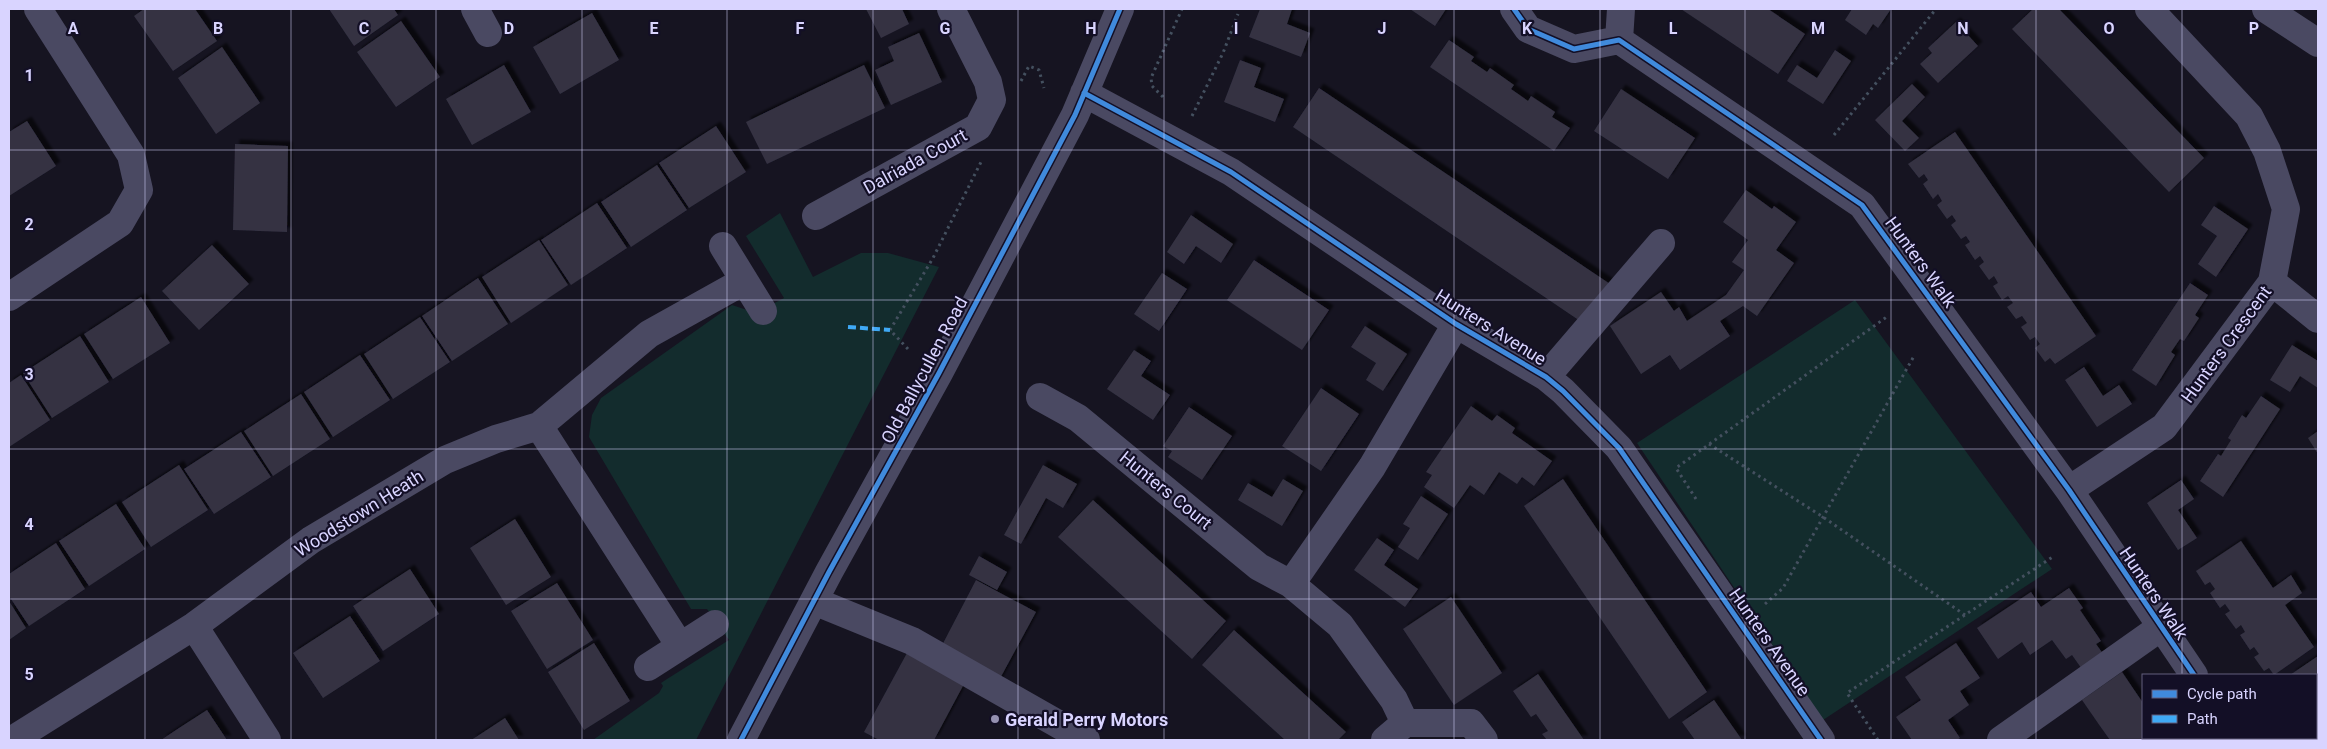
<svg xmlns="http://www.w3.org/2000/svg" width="2327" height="749" viewBox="0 0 2327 749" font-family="Roboto,sans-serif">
<defs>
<filter id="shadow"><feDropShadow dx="4.5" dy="-4.5" stdDeviation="1" flood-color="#0009"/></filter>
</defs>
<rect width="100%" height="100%" fill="#161421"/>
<path fill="#132c2d" d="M780,213L813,277L861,253H888L939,267L696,740H593L659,693L663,686L661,683L667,679L729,640L707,609H691L589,437L592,415L601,398L732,305L756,313L784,298L746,236Z
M1855,300L2052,569L1823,720L1637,443Z"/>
<path fill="#343243" filter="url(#shadow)" d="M144,9H195L217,41L173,71L134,16Z
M329,9H394L398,15L354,46Z
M866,9H902L909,24L881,38Z
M1260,9H1292L1287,24L1310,33L1301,57L1249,37Z
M1410,9H1446L1435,26Z
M1681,9H1768L1805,34L1778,74Z
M1852,9H1891L1878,28L1873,24L1866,35L1845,20Z
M2033,9H2059L2204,158L2169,192L2012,29Z
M592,13L619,60L560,94L533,47Z
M401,21L440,77L396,107L357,52Z
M1956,22L1978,46L1938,83L1920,64L1932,53L1928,48Z
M919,33L942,82L891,105L875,70L894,61L888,47Z
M1449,40L1474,57L1471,61L1487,72L1490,68L1514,85L1511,89L1528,101L1531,96L1555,112L1552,117L1570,128L1554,151L1430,67Z
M222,47L260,103L216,134L178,78Z
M1835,50L1851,61L1823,104L1787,81L1797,65L1817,78Z
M1240,60L1261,68L1254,87L1284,99L1275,122L1224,102Z
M504,65L531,112L472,145L446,99Z
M864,65L885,108L767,164L746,122Z
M1912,84L1925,97L1902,121L1919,138L1905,151L1875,120Z
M1319,88L1610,284L1583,323L1293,127Z
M1621,89L1695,138L1668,179L1594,131Z
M27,121L56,166L9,196V132Z
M716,126L746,172L689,208L659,163Z
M1955,132L2096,336L2055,364L2050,358L2045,362L2035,348L2040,344L2035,337L2030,340L2021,327L2027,323L2022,316L2016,319L2007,307L2013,303L2008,296L2002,300L1993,286L1998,283L1994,276L1989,280L1979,266L1984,262L1980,256L1975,260L1965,245L1970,242L1966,236L1961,239L1951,225L1956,221L1952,215L1947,219L1937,205L1942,201L1938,194L1933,199L1923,184L1928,180L1924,174L1919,178L1908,164Z
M235,144L288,146L287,232L233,230Z
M657,165L687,210L631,247L601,202Z
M1746,190L1772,209L1774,206L1796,222L1776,250L1794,263L1757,316L1743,306L1720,321L1730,336L1680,370L1670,355L1641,374L1610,326L1661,292L1674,311L1679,307L1687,321L1726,295L1744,270L1732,262L1748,240L1723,222Z
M597,203L627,248L571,285L541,240Z
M2214,206L2248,229L2216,277L2198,264L2217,236L2201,225Z
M1191,215L1233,244L1221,263L1196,246L1184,264L1167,252Z
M539,240L568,285L511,323L482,277Z
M212,245L249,284L199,330L162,291Z
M1254,260L1329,310L1302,350L1227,300Z
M1162,273L1187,289L1159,331L1134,314Z
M478,278L508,324L452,361L422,316Z
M2190,283L2208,295L2195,315L2199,318L2184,341L2180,339L2171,352L2175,355L2156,386L2132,370Z
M141,297L170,343L113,379L84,334Z
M420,317L450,362L393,399L364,354Z
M1365,326L1407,354L1383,391L1366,380L1376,363L1351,347Z
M80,336L109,382L52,418L23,373Z
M2292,345L2318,361V388L2300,376L2290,392L2270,380Z
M1134,350L1151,361L1141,376L1170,395L1153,420L1107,389Z
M360,355L390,400L333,437L304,392Z
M2084,367L2103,396L2119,385L2132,404L2097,427L2065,380Z
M21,375L50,420L9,447V383Z
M1321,388L1359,414L1321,471L1282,446Z
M301,394L330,439L273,476L244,431Z
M2261,396L2280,409L2223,497L2200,481L2218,454L2221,456L2231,440L2228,438L2242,415L2246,418Z
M1471,406L1492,421L1497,415L1515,428L1512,433L1552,461L1534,486L1522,477L1517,484L1499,472L1484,495L1470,485L1454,508L1424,487L1432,475L1426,472Z
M1189,407L1232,436L1202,480L1168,457L1172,451L1163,446Z
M2318,431V454L2308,438Z
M241,432L271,477L214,514L184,469Z
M179,465L208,510L151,547L122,502Z
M1043,465L1077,484L1063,508L1046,498L1021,544L1004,535Z
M1283,479L1303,491L1282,526L1238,500L1248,483L1272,497Z
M1563,479L1707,692L1669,719L1524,506Z
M2181,480L2194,499L2178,510L2197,538L2178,550L2147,503Z
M1421,496L1448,514L1418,560L1398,547L1410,528L1403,524Z
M1093,500L1226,621L1192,659L1058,537Z
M116,504L145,549L89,586L59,541Z
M515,519L551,577L506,605L470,548Z
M1377,538L1394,550L1384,565L1418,589L1405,607L1354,570Z
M2241,541L2273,588L2291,575L2302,593L2285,605L2314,647L2274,675L2269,668L2264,671L2254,657L2259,654L2254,647L2250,650L2240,635L2245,632L2241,625L2236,629L2225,614L2230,611L2225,604L2220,608L2210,593L2215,589L2210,582L2205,585L2196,571Z
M56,543L85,589L29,626L9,596V574Z
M979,556L1007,572L997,590L969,575Z
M410,569L439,614L383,651L353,606Z
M976,580L1036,612L997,684L938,653Z
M557,583L593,640L547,669L511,611Z
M2069,588L2083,608L2080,610L2101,641L2096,644L2106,658L2084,672L2072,655L2066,659L2052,640L2030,655L2022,642L1998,659L1977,628L2031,592L2041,607Z
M1451,597L1502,673L1454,705L1403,629Z
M9,601L26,628L9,640Z
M350,616L380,661L323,698L293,653Z
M1234,630L1346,732L1338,740H1285L1202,665Z
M594,643L630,701L584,730L548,672Z
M1956,643L1980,678L1960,691L1969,705L1948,720L1960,738L1957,740H1912L1896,717L1921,700L1905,677Z
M907,653L964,684L934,740H879L864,732Z
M2318,656V740H2311L2310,738H2316V675H2290Z
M2122,672L2143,703V738H2167L2169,740H2110L2100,726L2082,700Z
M1538,674L1568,717L1584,740H1547L1542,734L1548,731L1536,714L1531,717L1513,691Z
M1714,700L1742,740H1695L1682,722Z
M207,710L227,740H161L179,728Z
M505,718L519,740H471L476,737Z"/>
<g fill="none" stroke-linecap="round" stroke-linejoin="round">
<path stroke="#44505f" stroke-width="3" stroke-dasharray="2.5 4" stroke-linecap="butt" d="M1021,81L1029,66L1039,70L1044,88
M1163,97L1152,86L1151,78L1182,9
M1192,116L1223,53L1238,14
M1834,135L1936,9
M908,349L890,330L933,258L981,162
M1709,444L1823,517L1965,615
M1696,499L1676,468L1888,316
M1765,604L1783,588L1914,356
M1878,740L1847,693L2054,556"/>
<path stroke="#4a4962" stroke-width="28" d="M475,9L488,33
M1514,9L1528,29L1574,49L1619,40L1862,205L2069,490L2194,675
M2266,9L2318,43
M1619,40L1621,9
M1084,93L1231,172L1456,324L1546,377L1563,391L1619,448L1821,740
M816,216L978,127L992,100L988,82L951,9
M723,246L763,311
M2272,282L2318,319
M9,297L120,223L139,190L131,155L38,9
M1546,377L1661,243
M1040,397L1078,418L1259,567L1291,584L1340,625L1394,700L1405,723
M539,426L680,646
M2069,490L2164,427L2272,282L2286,209L2267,151L2249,116L2149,9
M1291,584L1372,467L1456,324
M814,601L912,641L1086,740
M194,626L267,740
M648,667L715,624
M2237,738L2238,740
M12,740L194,626L311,540L445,460L496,439L539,426L649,334L744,281
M741,740L829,572L939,373L1075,115L1120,9
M1385,740L1405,723H1471L1484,740
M2001,740L2161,627"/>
<path stroke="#3fa9f5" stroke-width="4" stroke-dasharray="8 4" stroke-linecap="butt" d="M848,327L890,330"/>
<defs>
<path id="cycleway" d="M1514,9L1528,29L1574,49L1619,40L1862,205L2069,490L2194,675
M1084,93L1231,172L1456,324L1546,377L1563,391L1619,448L1821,740
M741,740L829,572L939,373L1075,115L1120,9"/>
</defs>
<use href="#cycleway" stroke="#130f26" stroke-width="8"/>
<use href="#cycleway" stroke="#408adc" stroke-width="5"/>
</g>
<path fill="none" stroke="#d9d4ff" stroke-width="1" stroke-opacity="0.55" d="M145,9V740M291,9V740M436,9V740M582,9V740M727,9V740M873,9V740M1018,9V740M1164,9V740M1309,9V740M1454,9V740M1600,9V740M1745,9V740M1891,9V740M2036,9V740M2182,9V675M9,150H2318M9,300H2318M9,449H2318M9,599H2318M2182,738V740"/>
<circle fill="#9591b1" stroke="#130f26" stroke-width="2" cx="995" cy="719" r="5"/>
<g text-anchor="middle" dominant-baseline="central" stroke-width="4.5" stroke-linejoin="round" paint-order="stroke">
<g font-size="18" fill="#d9d4ff" stroke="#130f26">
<text transform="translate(915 161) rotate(-29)">Dalriada Court</text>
<text transform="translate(1921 262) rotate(54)">Hunters Walk</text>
<text transform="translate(1491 327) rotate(32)">Hunters Avenue</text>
<text transform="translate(2226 344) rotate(-54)">Hunters Crescent</text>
<text transform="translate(924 370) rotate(-62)">Old Ballycullen Road</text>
<text transform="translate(1166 490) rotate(39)">Hunters Court</text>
<text transform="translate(359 513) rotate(-32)">Woodstown Heath</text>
<text transform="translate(2154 593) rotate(56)">Hunters Walk</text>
<text transform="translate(1770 642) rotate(55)">Hunters Avenue</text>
</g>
<g font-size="18" font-weight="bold" fill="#d9d4ff" stroke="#130f26" text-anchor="start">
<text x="1005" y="719">Gerald Perry Motors</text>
</g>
</g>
<g font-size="16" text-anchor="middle" font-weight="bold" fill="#d9d4ff" stroke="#130f26" stroke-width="4.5" stroke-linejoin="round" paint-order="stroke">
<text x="73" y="34">A</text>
<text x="218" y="34">B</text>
<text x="364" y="34">C</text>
<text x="509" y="34">D</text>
<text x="654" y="34">E</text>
<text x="800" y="34">F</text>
<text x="945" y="34">G</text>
<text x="1091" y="34">H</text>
<text x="1236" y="34">I</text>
<text x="1382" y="34">J</text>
<text x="1527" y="34">K</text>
<text x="1673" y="34">L</text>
<text x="1818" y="34">M</text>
<text x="1963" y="34">N</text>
<text x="2109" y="34">O</text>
<text x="2254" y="34">P</text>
<text x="29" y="81">1</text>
<text x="29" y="230">2</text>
<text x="29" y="380">3</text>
<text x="29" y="530">4</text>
<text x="29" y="680">5</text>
</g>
<rect width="2327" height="749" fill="none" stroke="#d9d4ff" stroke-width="20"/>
<rect x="2142" y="674" width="175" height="65" fill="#130f26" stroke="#625e7d"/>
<rect x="2152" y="690" width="25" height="8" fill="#408adc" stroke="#625e7d"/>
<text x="2187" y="699" font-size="15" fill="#d9d4ff">Cycle path</text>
<rect x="2152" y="715" width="25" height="8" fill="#3fa9f5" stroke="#625e7d"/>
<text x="2187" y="724" font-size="15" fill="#d9d4ff">Path</text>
</svg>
